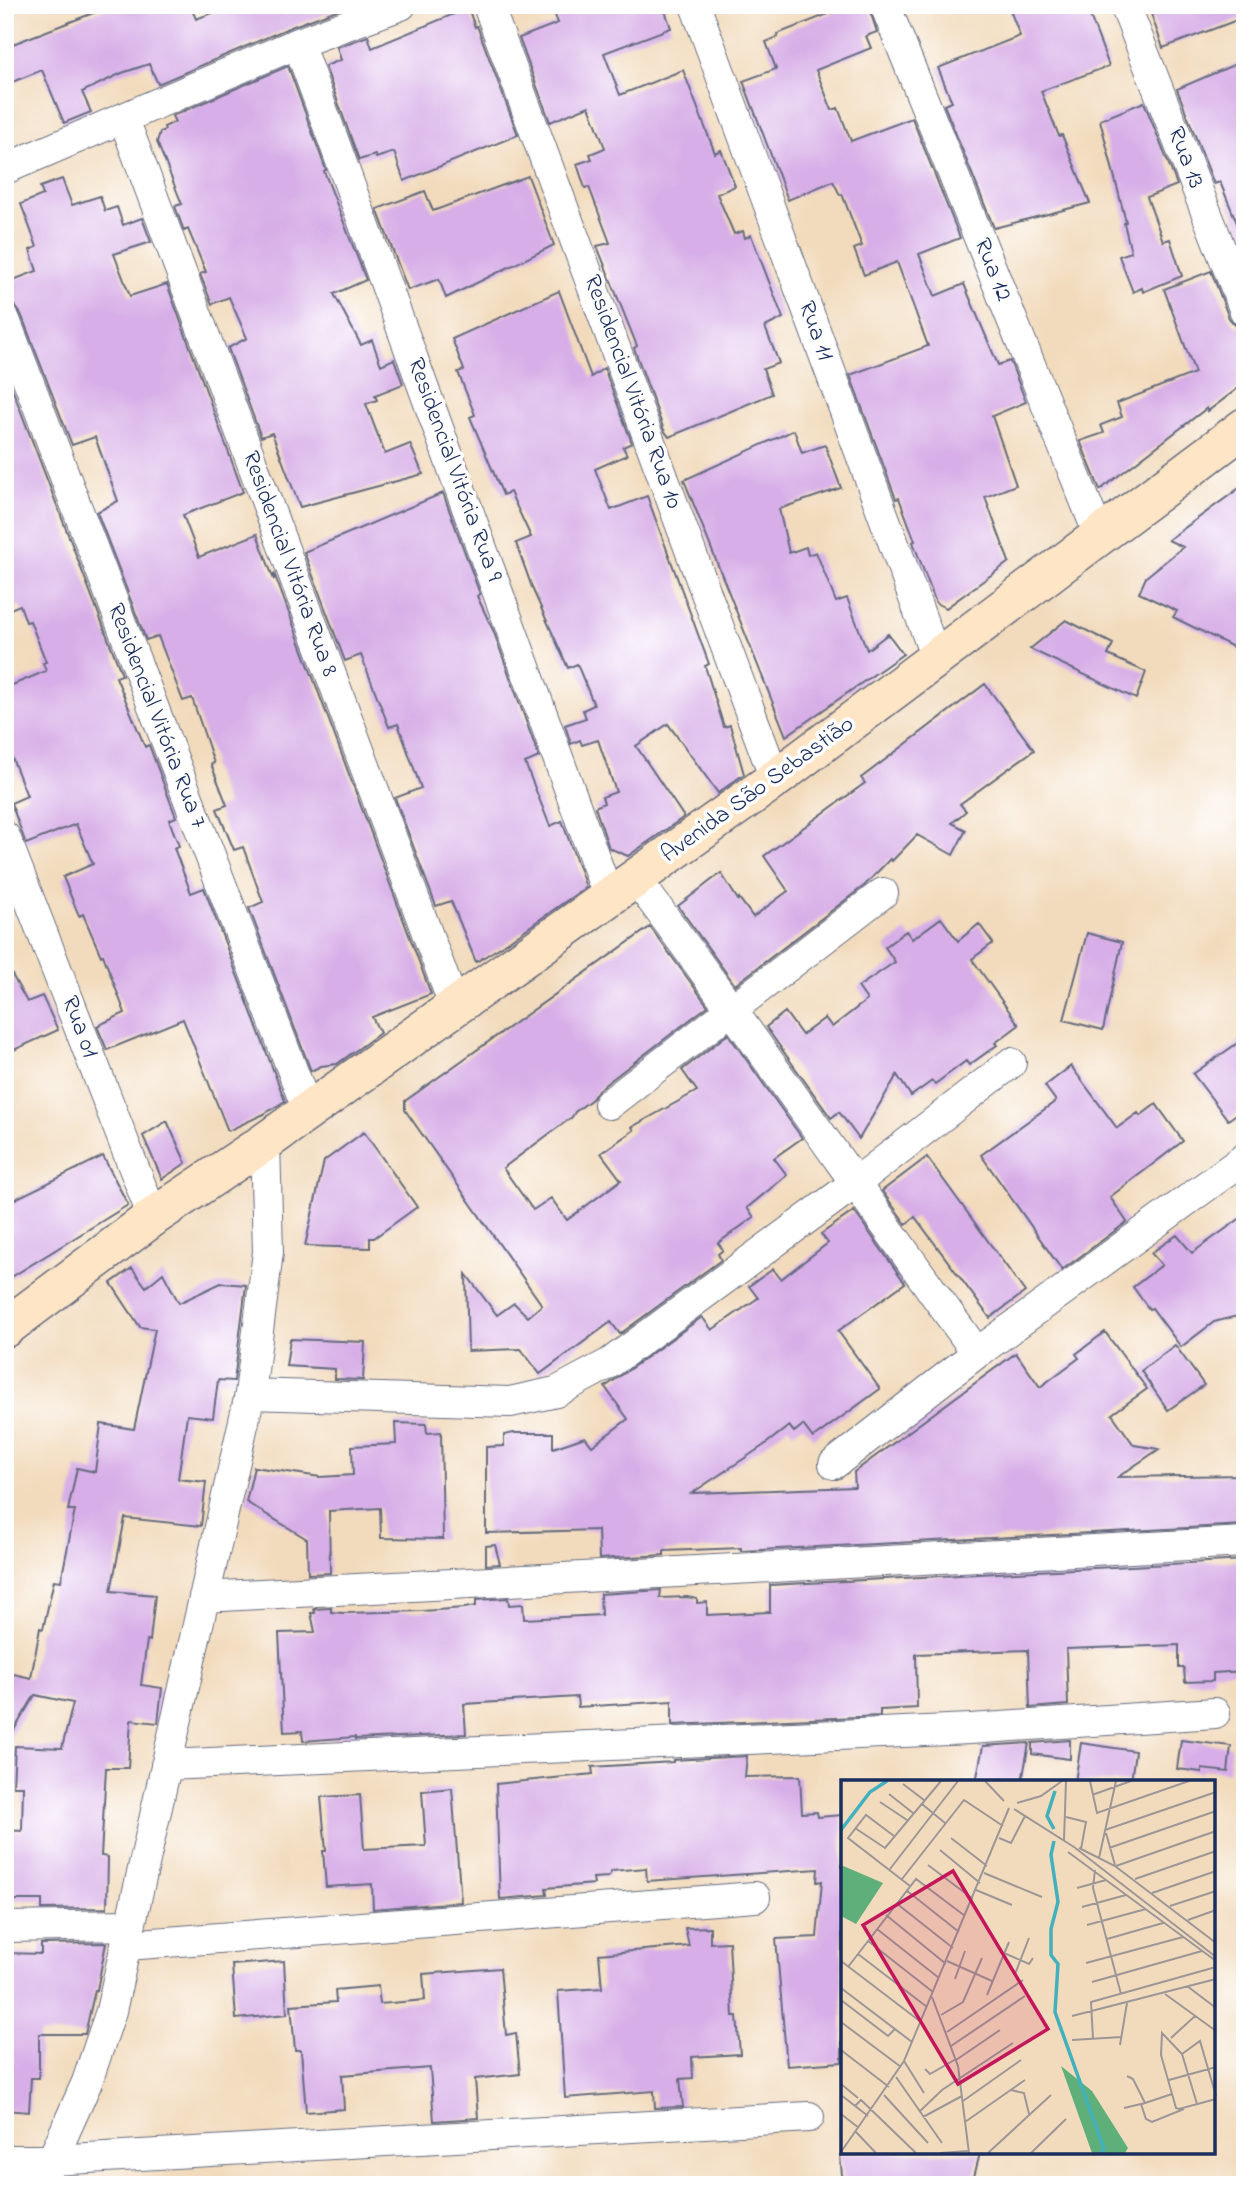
<svg xmlns="http://www.w3.org/2000/svg" width="1250" height="2190" viewBox="0 0 1250 2190" font-family="'Indie Flower',sans-serif">
<rect width="100%" height="100%" fill="#fff"/>
<filter id="ink" filterUnits="userSpaceOnUse"><feTurbulence type="fractalNoise" baseFrequency=".0143" numOctaves="2"/><feDisplacementMap in="SourceGraphic" scale="14" xChannelSelector="R" yChannelSelector="G"/><feConvolveMatrix kernelMatrix="1 2 1 2 8 2 1 2 1" color-interpolation-filters="sRGB"/></filter>
<filter id="wash" filterUnits="userSpaceOnUse"><feTurbulence type="fractalNoise" baseFrequency=".00686" numOctaves="4" result="noise"/><feDisplacementMap in="SourceGraphic" scale="28" xChannelSelector="R" yChannelSelector="G"/><feGaussianBlur stdDeviation="1.57" result="paint"/><feColorMatrix in="noise" values="0 0 0 0 0 0 0 0 0 0 0 0 0 0 0 0 0 1.4 0 .05"/><feComposite in="paint" operator="in"/></filter>
<g filter="url(#wash)">
<rect width="100%" height="100%" fill="#f2dbbd"/>
<g id="blocks">
<path fill="#d7aee7" d="M114,5H190L196,19L234,5H350L291,27L158,84L149,64L122,73L82,92L91,112L64,123L42,70L5,85V47Z
M551,5H663L671,28L604,53L620,95L683,70L715,153L721,150L735,186L717,194L734,234L743,231L745,238L751,235L783,318L765,327L779,363L763,369L772,394L669,437L664,430L634,348L637,346L597,246L610,243L589,187L585,188L577,164L592,159L590,154L605,148L589,106L550,122L519,38L558,23Z
M834,5H868L877,32L866,36L871,48L816,70L832,110L838,108L851,141L912,118L960,238L919,254L935,296L964,284L998,365L1010,361L1026,402L992,416L1016,485L985,497L1009,562L946,608L936,603L913,542L915,541L899,498L896,499L850,375L928,346L897,262L864,275L854,249L862,246L842,194L840,195L833,181L788,200L743,81L776,69L766,42L778,37L777,34L836,11Z
M1008,5H1086L1109,66L1041,91L1059,136L1062,135L1090,203L994,228L944,105L952,102L938,68L1020,36Z
M1148,5H1245V17L1163,48Z
M468,8L475,27L477,26L518,135L404,181L394,152L376,158L375,155L359,160L325,66L341,60L337,47L368,36L372,48Z
M1245,60V240H1244L1220,182L1214,184L1177,89Z
M288,66L326,170L324,171L366,280L334,294L361,345L372,340L381,365L394,359L403,384L375,395L377,400L366,404L385,454L410,444L423,474L300,507L272,433L261,437L228,348L247,338L229,297L212,304L200,274L206,272L188,229L184,231L175,206L182,204L157,142L160,132L165,130L164,127L175,122L172,116Z
M1144,102L1177,185L1147,197L1163,241L1170,239L1182,276L1143,292L1142,288L1133,292L1119,256L1131,252L1124,223L1126,222L1100,120Z
M528,176L554,245L446,298L439,279L408,290L377,209L425,191L433,211Z
M62,179L72,205L100,196L105,211L117,207L123,225L142,218L151,242L114,254L130,296L167,284L243,492L183,515L199,557L257,534L274,580V573L431,994L372,1017L380,1033L337,1064L321,1066L311,1071L249,908L263,902L243,847L234,850L217,809L227,805L211,764L214,763L192,698L183,701L158,636L146,640L97,512L118,501L95,437L72,445L21,314L15,306L5,303V283L37,271L30,250L37,247L21,204L43,195L40,187Z
M1211,271L1229,318L1235,325L1245,328V383L1208,411L1207,408L1100,490L1080,441L1104,433L1101,425L1122,417L1117,403L1195,373L1164,289Z
M559,291L591,377L604,368L632,443L623,447L627,455L595,469L611,510L647,496L709,664L705,666L724,727L730,725L744,774L718,793L668,724L636,746L684,817L628,856L609,848L595,807L604,803L602,797L616,792L598,740L582,745L580,740L571,744L565,725L586,718L583,710L594,705L577,664L568,668L533,590L516,543L531,537L510,492L503,495L470,417L475,415L458,372L464,370L452,339Z
M5,370L122,675L116,677L145,747L149,745L176,817L169,820L179,846L174,848L191,893L204,888L285,1101L264,1114L228,1131L183,1019L107,1050L97,1026L125,1013L103,955L101,956L83,914L79,916L63,877L93,864L76,824L26,844L11,803L27,796L5,740V688L46,671L43,663L46,662L30,621L26,622L20,605L5,611Z
M794,430L802,453L825,445L841,488L779,509L789,553L806,547L808,555L816,552L836,602L847,598L867,650L888,634L903,654L786,736L684,480Z
M1245,484V653L1173,617L1177,611L1139,593L1146,577L1183,547L1168,540Z
M443,493L480,594L477,596L493,630L539,757L525,763L550,826L562,821L586,887L502,946L476,962L451,901L436,906L395,798L421,788L398,724L389,727L361,655L345,661L304,552Z
M1066,620L1113,644L1108,655L1146,672L1136,699L1030,649Z
M985,684L1034,750L960,804L966,811L952,823L966,830L953,855L917,835L892,861L890,859L865,885L735,985L678,906L721,873L738,900L739,898L753,917L788,891L764,856L865,783L861,778Z
M941,918L958,941L979,924L993,943L972,959L1019,1025L995,1043L997,1045L969,1065L966,1061L935,1084L932,1081L911,1096L897,1075L859,1139L839,1112L831,1118L766,1027L785,1012L802,1035L825,1018L832,1027L867,1000L858,987L895,962L885,947L906,931L912,939Z
M650,927L708,1006L598,1090L592,1099L575,1112L572,1117L503,1168L533,1210L551,1198L567,1220L621,1180L601,1153L634,1130L632,1127L697,1091L682,1070L728,1034L802,1138L774,1158L787,1175L747,1208L754,1217L718,1243L723,1250L718,1254L721,1260L620,1334L611,1322L540,1374L521,1349L468,1351L466,1274L497,1315L514,1303L528,1317L542,1305L405,1110V1101Z
M1087,933L1122,942L1103,1030L1064,1020Z
M5,962L27,1002L42,996L58,1030L5,1054Z
M1245,1038V1108L1228,1120L1193,1074Z
M1071,1066L1117,1128L1138,1113L1140,1116L1156,1104L1183,1141L1110,1197L1127,1222L1062,1270L981,1155L1056,1101L1045,1086Z
M167,1121L186,1163L162,1179L143,1136Z
M364,1132L417,1207L374,1238H370V1248L305,1246L324,1161Z
M103,1156L128,1205L5,1281V1204Z
M927,1157L1025,1292L990,1318L915,1217L906,1224L882,1191Z
M854,1211L905,1283L838,1331L880,1389L813,1438L803,1425L794,1432L789,1426L763,1446L692,1493L855,1487L854,1472L1016,1353L1040,1387L1079,1358L1076,1354L1105,1332L1147,1389L1112,1414L1134,1445L1159,1449L1118,1477L1245,1475V1525L741,1551V1548L664,1551V1555L599,1559L598,1530L486,1533V1447L504,1446V1435L514,1433H553V1448L585,1437L592,1446L628,1419L605,1387L702,1317L712,1330L758,1298L749,1286L773,1269L781,1279L828,1243L821,1234Z
M1245,1215V1314L1214,1322L1181,1347L1152,1308L1149,1309L1133,1287L1162,1265L1151,1253L1177,1235L1192,1253Z
M132,1268L146,1287L163,1273L179,1303L221,1283L246,1285L234,1381L218,1380L213,1418L187,1415L178,1479L206,1482L201,1526L125,1518L111,1591L155,1595L150,1641L147,1640L141,1685L162,1688L158,1723L131,1720L128,1768H106L101,1856L108,1857L107,1908L42,1909V1900H5V1830L22,1831L23,1786H13L15,1746L62,1748L73,1703L35,1695L5,1745V1672L31,1678L40,1628L43,1629L54,1580L61,1581L75,1510H68L77,1468L95,1472L101,1424L134,1429L155,1329L140,1327L111,1283Z
M290,1339L365,1342L363,1380L335,1379V1369L286,1366Z
M1175,1345L1204,1385L1168,1410L1141,1371Z
M395,1423L426,1424L427,1433L441,1432L443,1539L381,1538L380,1508L329,1511L330,1573L308,1574L307,1539L246,1502L254,1467L320,1477L353,1475L352,1446L396,1444Z
M495,1545L500,1564L486,1565V1546Z
M1245,1560V1671L1213,1673V1681L1185,1682L1184,1668H1179V1645L1066,1649L1068,1705L1030,1708L1028,1650L916,1654L917,1708L880,1710V1716L672,1725V1701L578,1707L577,1697L464,1704L466,1734L355,1739V1737L303,1741L302,1731L284,1732L279,1633L315,1632L311,1613H315L314,1609L331,1608V1612L343,1613L423,1611L464,1608L476,1606V1600L508,1598L509,1605L523,1604L524,1619L601,1615L600,1594L661,1590L660,1598L687,1597L697,1599V1603L707,1602V1615L770,1612V1585Z
M1070,1740V1759L1032,1754V1743Z
M1181,1740L1231,1746L1228,1772L1202,1769V1772L1177,1769Z
M1029,1743L1022,1782H976L983,1746Z
M1081,1743L1135,1751L1131,1782H1075Z
M747,1756L745,1777L800,1776L802,1813L817,1812L818,1817L842,1815V2062L787,2066L776,1939L817,1937L822,1881L817,1882L818,1869L647,1881L646,1868L612,1871L608,1877L593,1878L594,1884L546,1888L547,1895L500,1899L496,1784L593,1774L592,1767L673,1762V1760Z
M452,1788L461,1902L373,1909L372,1884L326,1887L323,1851H326L321,1797L360,1795L364,1849L426,1846L422,1791Z
M710,1927V1943L729,1942L733,2016H737L740,2054L692,2057L693,2078L680,2079L683,2107L655,2108L654,2091L565,2098L558,1991L602,1988L599,1954L689,1946L685,1928Z
M106,1943L97,1990H95L85,2034H39V2078H31L29,2112L5,2110V1953L41,1954V1944Z
M284,1961L287,2014L236,2019L232,1965Z
M500,1968L506,2035L516,2033L520,2074L475,2079L478,2118L434,2121L430,2068L342,2075L344,2109L306,2112L301,2050H295L291,2005L336,2002L335,1990L378,1986L380,2004L425,2000L423,1974Z
M859,2153H980L972,2185H843L840,2155Z"/>
</g>
</g>
<g filter="url(#ink)">
<use href="#blocks" fill-opacity="0" stroke="#666b7f" stroke-width="2"/>
<g fill="none" stroke-linecap="round" stroke-linejoin="round">
<defs>
<path id="street" d="M488,5L775,779
M695,5L936,658
M885,5L1099,535
M1125,5L1245,311
M298,43L609,898
M124,119L455,1008
M5,169L298,43L401,5
M5,320L308,1111
M5,837L153,1217
M636,879C753,1035 863,1196 977,1353
M609,1104L883,893
M250,1394L510,1402L556,1392L610,1363L854,1184L1011,1063
M834,1464L977,1353L1245,1158
M204,1597L1245,1542
M166,1765L970,1729L1215,1713
M5,1927L130,1925
M127,1945L755,1897
M5,2160H52L809,2117
M41,2185L87,2082L111,2011L250,1394L268,1252L265,1142"/>
<path id="secondary" d="M5,1328L153,1217L265,1142L775,779L1245,427"/>
</defs>
<use href="#street" stroke="#666b7f" stroke-width="32"/>
<use href="#secondary" stroke="#666b7f" stroke-width="41"/>
<use href="#street" stroke="#fff" stroke-width="30"/>
<use href="#secondary" stroke="#fde5c5" stroke-width="38"/>
</g>
</g>
<g text-anchor="middle" dominant-baseline="central" stroke-width="7" stroke-linejoin="round" paint-order="stroke">
<g font-size="24" fill="#1b2f5e" stroke="#fff">
<text transform="translate(1185 158) rotate(69)">Rua 13</text>
<text transform="translate(992 270) rotate(68)">Rua 12</text>
<text transform="translate(815 331) rotate(70)">Rua 11</text>
<text transform="translate(632 392) rotate(70)">Residencial Vitória Rua 10</text>
<text transform="translate(454 470) rotate(70)">Residencial Vitória Rua 9</text>
<text transform="translate(289 564) rotate(70)">Residencial Vitória Rua 8</text>
<text transform="translate(156 716) rotate(69)">Residencial Vitória Rua 7</text>
<text transform="translate(758 790) rotate(-36)">Avenida São Sebastião</text>
<text transform="translate(79 1027) rotate(69)">Rua 01</text>
</g>
</g>
<g transform="translate(841 1780)">
<rect width="374" height="374" fill="#f2dbbd"/>
<path d="M0,85L42,103L15,144L0,136ZM220,286L251,311L287,368L284,373H251Z" fill="#5eaf7a"/>
<path fill="none" stroke="#42b1bd" stroke-width="3.5" d="M213,49L206,36L214,11M0,50L29,12L46,1M213,61L210,75L217,122L210,149V175L217,184L214,232L263,369L260,373"/>
<path fill="none" stroke="#9c9697" stroke-width="2" d="M144,1L163,21M249,1L256,33L348,1M62,4L83,20M48,14L72,33M251,15L290,1M39,22L66,40M176,23L200,16L221,1M81,24L104,43M173,29L233,67L375,177M225,37L245,42L240,69M14,48L44,68L100,1M264,50L375,12M265,53L274,85M53,56L25,35L7,58L69,106M110,58L146,86M158,58L170,63L184,36M223,60L225,1M238,68L274,86L375,163M268,68L375,31M99,70L139,103M227,72L375,181M258,78L275,1M87,85L132,119M275,86L375,51M49,89L117,1M254,90L252,108L280,214M143,93L201,117M61,99L123,20L162,46M294,99L375,71M236,108L265,100M65,110L118,152M135,110L171,125M311,113L375,91M55,123L112,168M329,126L375,111M241,127L285,115M45,135L105,184M347,140L375,130M246,145L305,129M36,149L98,198M266,159L322,143M27,161L92,212M163,173L188,184L192,178M17,174L86,227M0,181L80,242M106,181L151,201M245,183L342,157M7,187L75,99L124,136M174,194L188,158M114,199L124,171M251,202L361,171M346,206L375,228M0,208L71,262M324,214L375,251M146,215L168,162M91,217L117,286L128,373M0,220L47,256L54,249M100,235L122,222L141,178M231,236L375,199M0,242L60,287M106,252L182,200M330,258L354,236M252,259L250,222L375,187M231,260L280,257M279,265L286,223M110,266L184,216M0,270L48,307M341,274L359,261L375,316M115,280L159,250M63,281L83,313M84,289L89,294L115,279M286,296L292,299L304,323M55,297L101,363M328,300L375,287M0,304L17,318M170,310L183,313L188,334M0,315L27,336M43,315L87,363M122,321L180,280M301,324L331,314M356,324L341,274L321,253L320,275L335,328L338,329L375,319M14,326L20,320L75,373M283,328L300,324L305,339L311,342L343,329M78,332L101,310L172,263M0,334L18,348M82,337L121,316M124,342L184,300M15,352L35,373M0,372L63,281L168,28M99,373L127,371M147,373L210,315M190,373L225,339"/>
<path fill="#c2185b" fill-opacity="0.15" stroke="#c2185b" stroke-width="3.5" d="M112,91L207,249L117,304L22,145Z"/>
<rect width="374" height="374" fill="none" stroke="#1b2f5e" stroke-width="3.5"/>
</g>
<rect width="1250" height="2190" fill="none" stroke="#fff" stroke-width="28"/>
</svg>
